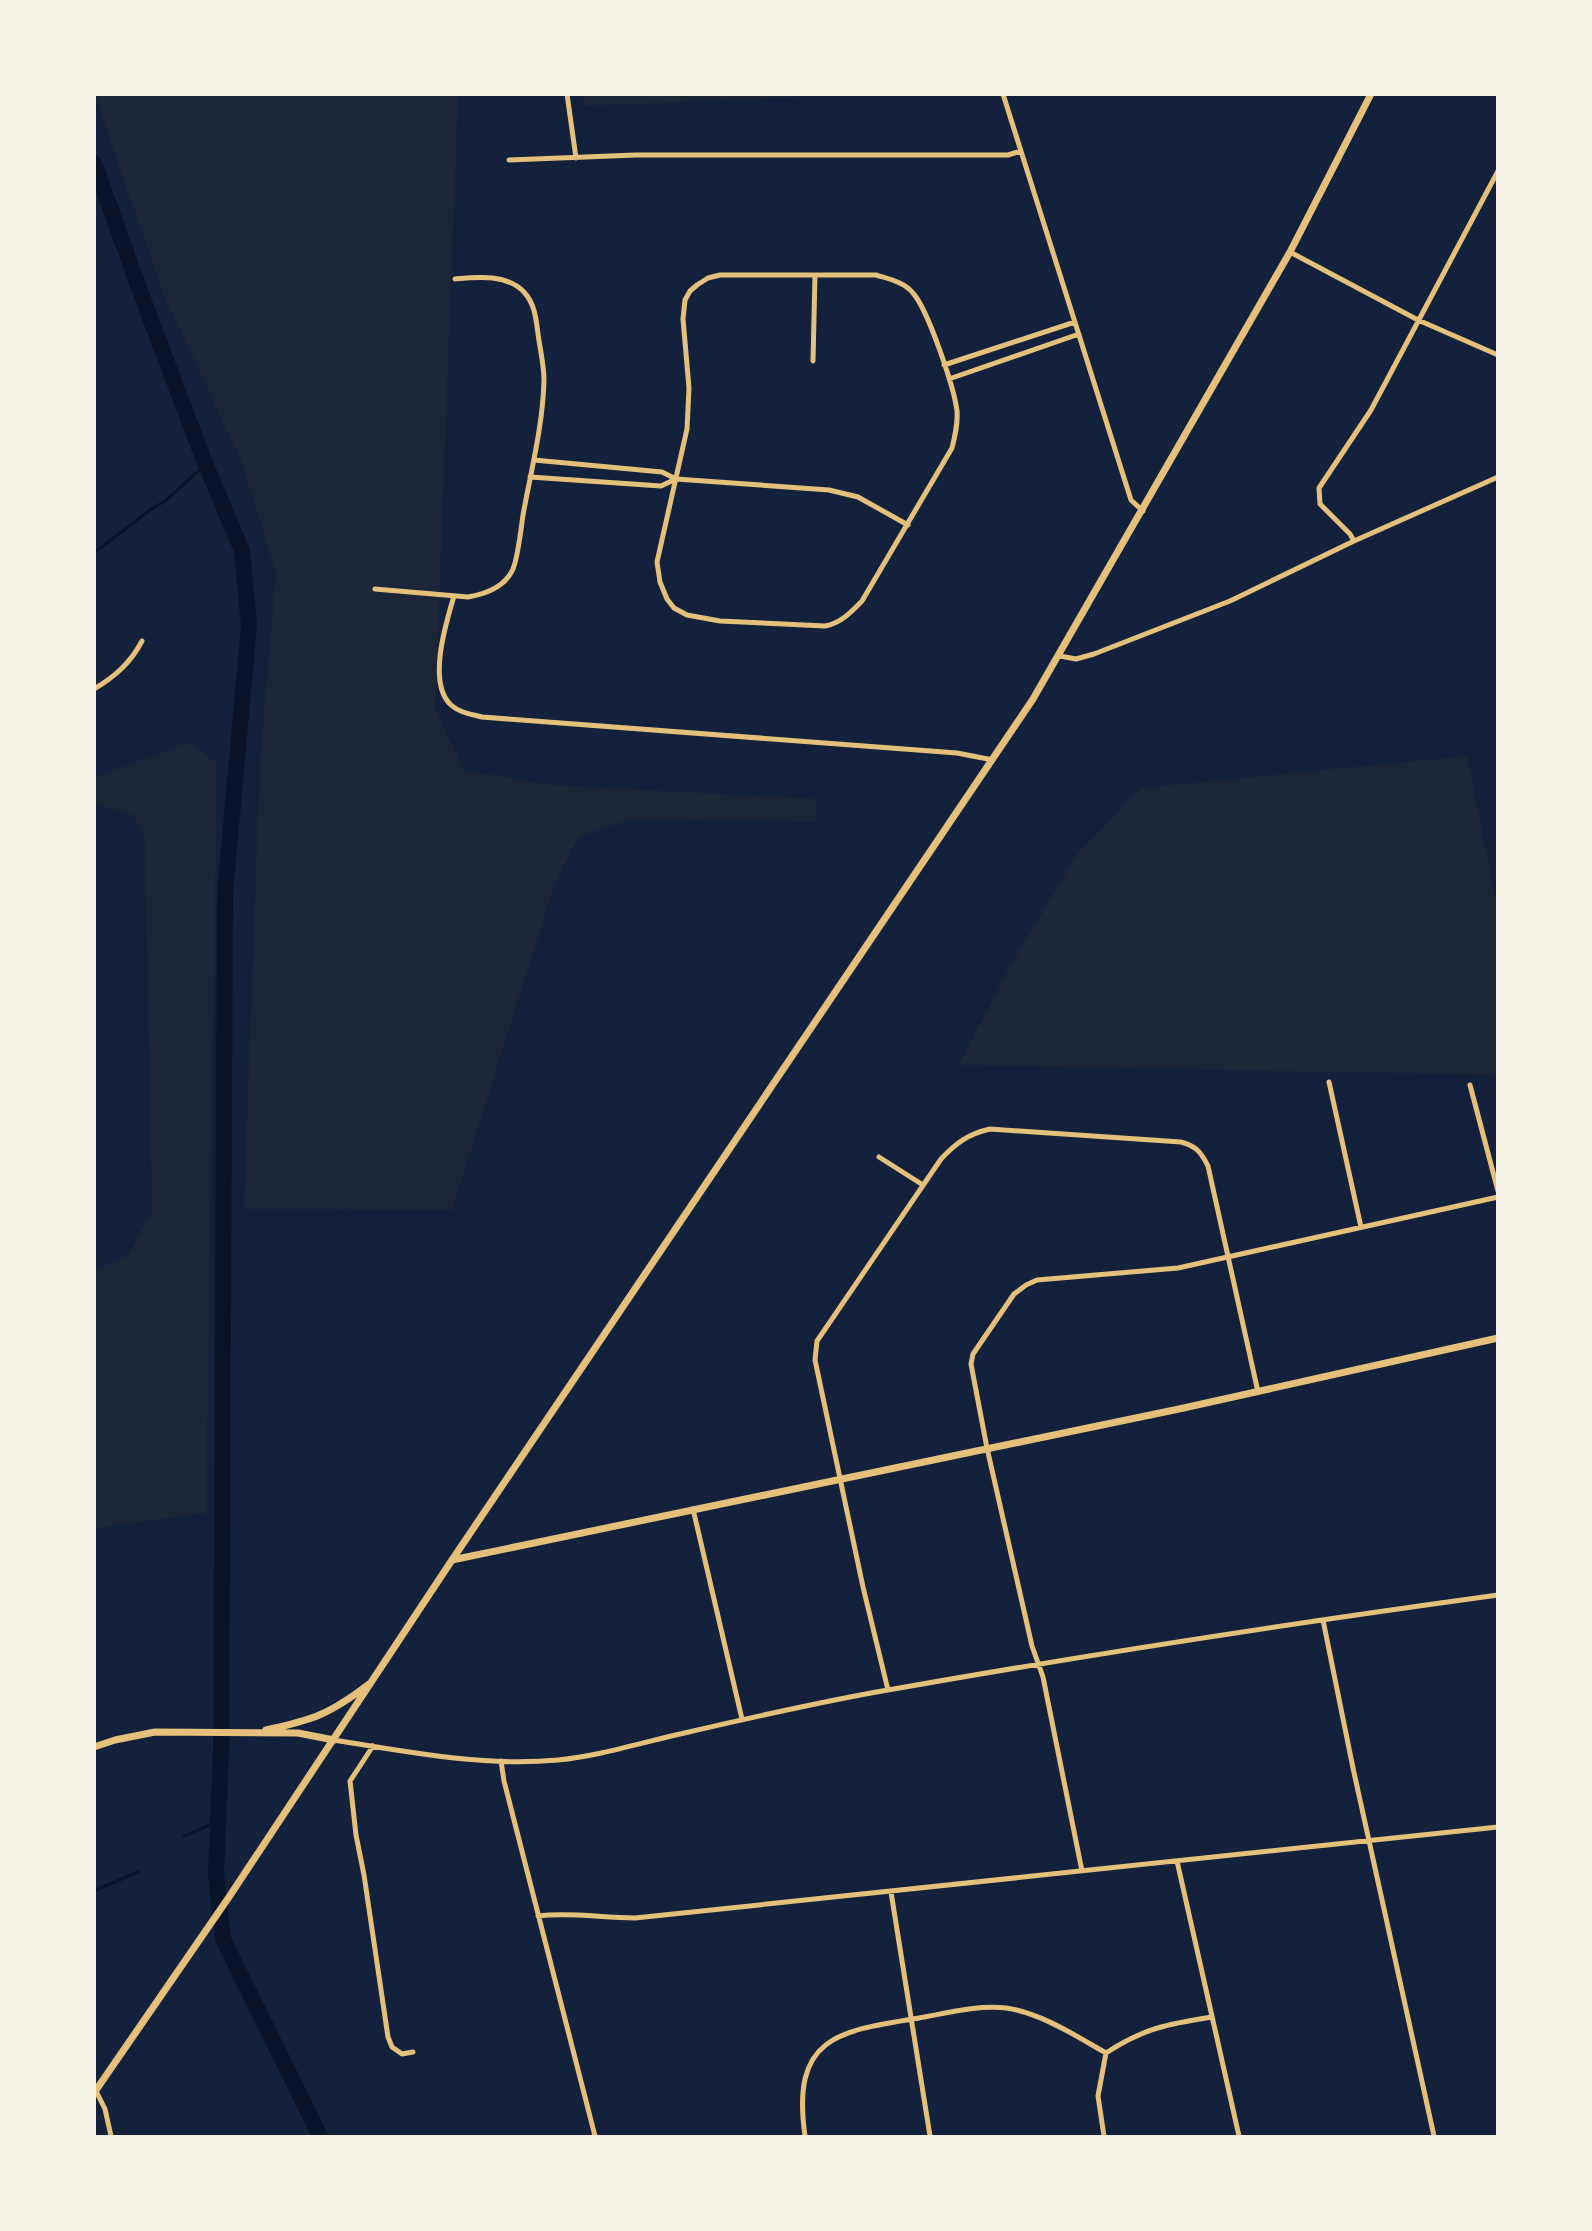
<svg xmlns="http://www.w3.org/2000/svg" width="1592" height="2231" viewBox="0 0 1592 2231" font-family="'Varela Round',sans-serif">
<rect width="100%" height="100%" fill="#14213d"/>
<path fill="#1d2539" d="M95,95H458L435,709L464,770L551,785L817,799L816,822L631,819L578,837L554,886L452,1210L244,1209L260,763L276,572L241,460L163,293Z
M584,95V94L850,95L584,106Z
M188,743L217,763L206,1513L95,1528V1270L128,1256L152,1211L145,840L134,815L95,804V777Z
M1467,756L1497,908V1075L959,1065L1008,970L1080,850L1141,788Z"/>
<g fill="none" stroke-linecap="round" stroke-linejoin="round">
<path stroke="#0b132b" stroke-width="3" d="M94,553L150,510L165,501L206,464
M184,1836L218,1821
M94,1891L138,1872"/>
<path stroke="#0b132b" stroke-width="16" d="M94,163L140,291L203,458L242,551L249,625L225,893L221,1751L216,1874L223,1939L320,2136"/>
<path stroke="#e5c07b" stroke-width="5" d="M567,94L576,158
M1003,94L1131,500L1143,511
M509,160L636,155H1008L1021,151
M1290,252L1418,320L1498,355
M720,275H876C889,279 904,282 913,293C928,310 954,387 957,411C958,424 955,436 952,448L862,601C850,613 841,623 825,626L720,621L687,615L674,608L667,599L660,582L657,562L687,429L689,388L683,319L685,300L690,291L697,285L708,278Z
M813,361L815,275
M944,365L1075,322
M949,379L1079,334
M534,460L662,472L676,479L829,490L858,497L908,525
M530,477L661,486L676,479
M1354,541L1350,534L1320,504L1319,488L1371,410L1498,171
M375,589L468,597C486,594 505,587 513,569C518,557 521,529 523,515C531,471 543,425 544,380C544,365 540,349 538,334C536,319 535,304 524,292C507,274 478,277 455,279
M454,596C446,623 427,683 451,705C460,713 471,714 482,717L957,753L993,760
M1060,656L1076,659L1094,654L1230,601L1354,541L1498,477
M94,689C116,676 131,662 142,641
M1329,1082L1361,1227
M1470,1085L1498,1191
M879,1157L923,1185
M693,1509L742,1719
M1323,1620L1353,1768L1434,2136
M888,1690L863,1587L815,1360L817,1341L941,1159C956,1143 968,1134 990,1129L1181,1142C1196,1146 1201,1152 1208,1166L1258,1392
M334,1740C407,1752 484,1767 558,1760C599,1756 640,1743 680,1734C749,1718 818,1702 888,1690C1091,1654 1294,1623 1498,1595
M373,1746L350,1781L356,1835L364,1875L388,2037L392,2047L402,2054L413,2052
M501,1761L504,1781L595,2136
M1177,1861L1239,2136
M1082,1871L1043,1677L1032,1646L987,1448L971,1364L973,1354L1014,1294L1026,1285L1037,1280L1178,1268L1498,1197
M891,1892L930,2136
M538,1916C571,1912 602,1918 635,1918L1498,1827
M96,2091L105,2109L111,2136
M805,2136C791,2037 837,2031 919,2018C947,2013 977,2005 1006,2008C1041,2013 1076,2036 1106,2053C1144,2028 1168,2024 1212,2017
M1104,2136L1098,2096L1106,2053"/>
<path stroke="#e5c07b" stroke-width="7" d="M452,1560L1179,1409L1498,1338
M266,1730C313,1720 330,1714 369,1684
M94,1747L115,1740L155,1732L298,1733L334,1740
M94,2093L229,1897L452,1560L1033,699L1290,252L1371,94"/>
</g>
<rect width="1592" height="2231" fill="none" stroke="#f6f1e7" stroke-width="192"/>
</svg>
